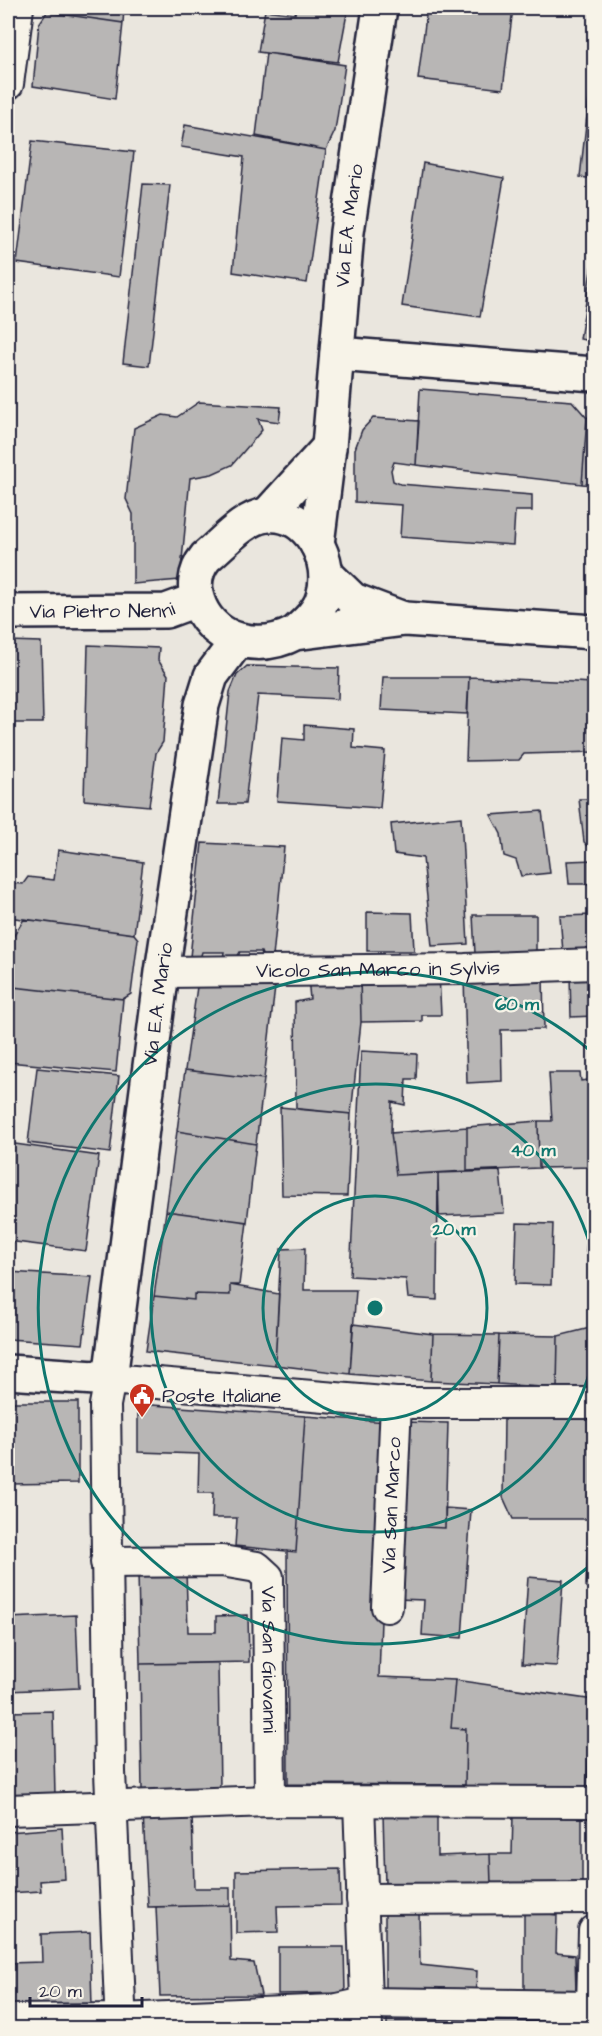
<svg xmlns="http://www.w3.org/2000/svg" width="602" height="2036" viewBox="0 0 602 2036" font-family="'Architects Daughter',sans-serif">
<rect width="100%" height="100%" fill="#eae6de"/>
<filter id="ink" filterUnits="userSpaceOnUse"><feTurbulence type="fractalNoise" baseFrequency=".0167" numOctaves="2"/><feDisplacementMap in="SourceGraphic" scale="12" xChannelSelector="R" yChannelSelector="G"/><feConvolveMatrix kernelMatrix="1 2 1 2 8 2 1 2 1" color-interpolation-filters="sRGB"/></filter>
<g filter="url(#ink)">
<path fill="#b8b6b5" stroke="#22223b" stroke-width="1.5" d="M47,8H124L123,23L47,12Z
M296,8H348L338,62L258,52L265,10L295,14Z
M427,8H513L503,89L418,79Z
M47,12L123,23L115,99L33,86L39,24Z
M266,53L345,65L335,131L326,150L256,136Z
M590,89L594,90V179L580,177Z
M185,125L326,150L307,283L233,272L244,157L181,147Z
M32,141L134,152L119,277L17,263Z
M423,163L504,178L480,317L402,306Z
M143,184L170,185L149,366L123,363Z
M594,251V342L580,339Z
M420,389L572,401L587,418L582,484L416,465Z
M199,402L281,407L279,422L258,419L262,430L232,465L212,474L190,478L180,580L133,584V514L126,499L134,428L163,415L177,417Z
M594,411V485L582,484L587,418Z
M373,418L419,421L416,465L394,462L391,470L393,481L400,484L532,495V511H515L513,545L400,537L402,505L355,502V449L362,430Z
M8,641L41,642L43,723H13L12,730H8Z
M88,645L159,648L158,660L168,675L163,742L156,753L149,806L84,800Z
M247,666L339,668L338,699L258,695L245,804H218L230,692L237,675Z
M383,677H469L467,714L381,710Z
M469,677L594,683V752L524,754L519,760L466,761Z
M304,725L354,729L353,748L385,751L380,808L277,801L282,738L304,740Z
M579,799H594V851L584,842Z
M542,811L550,873L521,876L516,860L504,856L501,834L491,815Z
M461,817L468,944L432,946L423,858L394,854L391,824Z
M202,843L284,847L273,957H263L261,952H240L236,959H223L224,952H202L200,959L190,957Z
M58,850L143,862L134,934L8,917V883L23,884L28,877L54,880Z
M567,861L594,860V884H569Z
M367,912L412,913L414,951H367Z
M473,915H536V951L475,954Z
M594,915V951L563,952L560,916Z
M24,919L134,934L138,939L131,994L123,999L13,987V937Z
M439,974L441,1015H422V1021L361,1022L360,976Z
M543,974L544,1029L501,1030L502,1081L467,1083L464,977Z
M594,974V1016L571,1017L570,975Z
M360,976L361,1022L351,1114L296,1109L295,1002L310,999L308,978Z
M276,979L264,1079L185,1070L198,980Z
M13,987L123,999L116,1072L8,1062V1022Z
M361,1051L417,1054L416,1079H406L405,1105L392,1102L391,1133L396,1175L438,1173L437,1300L408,1298L406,1279L350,1276Z
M37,1068L119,1076L110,1153L28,1143Z
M185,1070L264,1079L256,1144L177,1131Z
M549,1073H580L581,1081L594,1079V1167L539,1168L538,1121H552Z
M280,1107L351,1114L347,1196L282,1195Z
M538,1121L539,1168L467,1171V1127Z
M467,1127V1171L396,1175L391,1133Z
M177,1131L256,1144L247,1222L166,1211Z
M8,1143L99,1156L86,1251L8,1241Z
M500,1171L504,1213L439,1216L438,1173Z
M166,1211L247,1222L239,1285H230V1295L194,1294V1300L154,1296Z
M589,1222H594V1251H586Z
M517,1223L553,1224L551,1285L515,1284Z
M305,1248L304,1290H356L350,1374L275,1365L281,1249Z
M8,1272L92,1277L83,1344L8,1339Z
M230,1285L279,1294L275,1365L146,1351L154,1296L194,1300V1294L230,1295Z
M353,1324L433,1334L431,1381L350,1374Z
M594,1327V1389L557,1388L558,1336Z
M433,1334L499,1335L497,1384L431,1381Z
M499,1335L558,1336L557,1388L497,1384Z
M8,1402H78V1483L8,1484Z
M138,1404L305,1416L296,1552L235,1546L237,1518H212L213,1493H198L199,1454L138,1452Z
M594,1412V1519H513L503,1497L504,1418Z
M305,1416L388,1422L379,1677L455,1680L451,1728L466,1729L465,1785L288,1784L287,1551L296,1552Z
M403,1422L448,1423L445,1528L399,1526Z
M445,1508L471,1510L462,1638L422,1635L424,1600L397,1599L399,1526L445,1528Z
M589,1519H594V1588L586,1587Z
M186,1571L188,1632H216V1616L248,1615L249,1662L140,1664L138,1572Z
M528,1577L563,1580L557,1666L522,1664Z
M76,1615L79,1688L8,1691V1618Z
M218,1663L220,1789L142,1790L140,1664Z
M455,1680L594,1700V1749L589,1748L586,1797L468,1792L465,1785L466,1729L451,1728Z
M53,1711L55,1795L8,1797V1712Z
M143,1813H192L194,1888H230V1905L148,1907Z
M437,1813V1856L490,1854L491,1884H385L383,1814Z
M513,1814L582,1816V1886L491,1884L490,1854H512Z
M62,1828L65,1879L40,1881L41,1891L8,1893V1832Z
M340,1869L341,1905L277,1906L278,1932L236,1933V1871Z
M230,1905L231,1961L254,1963L261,1995L160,1996L156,1907Z
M385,1910H419L420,1965L477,1971L476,1993L385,1991Z
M524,1911L557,1915L556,1953L575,1955L576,1993L524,1991Z
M90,1932L92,2008L8,2010V1963L42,1962L41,1934Z
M278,1947H344L345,1993L278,1994Z
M387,2010L594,2019V2028H387Z"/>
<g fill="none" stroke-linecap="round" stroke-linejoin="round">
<defs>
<g id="street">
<path d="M8,84L18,8"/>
<path id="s1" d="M162,972L465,969L594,964"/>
<path id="s2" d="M106,1562L222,1561L257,1567L268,1577L270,1801"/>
<path id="s3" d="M387,1607L396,1403"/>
<path d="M359,1802L367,2028"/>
<path d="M8,1810L270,1801L594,1802"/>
<path d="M362,1899L594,1898"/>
<path d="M592,2006L594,1931"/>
<path d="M8,2020L120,2019L333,2010L365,2003L594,2006"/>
<path d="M121,2028L110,1772L105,1405L110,1379L396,1403H594"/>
</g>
<g id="secondary">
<path d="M337,354L594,374"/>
<path d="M267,515L329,447"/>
<path id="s4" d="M317,544L329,447L347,232L380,8"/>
<path d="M326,574L353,600L401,618"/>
<path id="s5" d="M8,612L166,611L196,600"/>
<path d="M295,633C306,623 319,612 323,597C335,560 308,511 267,515C245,517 222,544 206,557C181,587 204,632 240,640C260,645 278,642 295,633L405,619L594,632"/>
<path id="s6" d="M8,1372L110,1379L162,972L202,705L211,676L238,640"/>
</g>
</defs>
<use href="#street" stroke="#22223b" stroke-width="34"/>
<use href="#secondary" stroke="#22223b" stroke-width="38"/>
<use href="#street" stroke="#f7f3e8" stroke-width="30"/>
<use href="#secondary" stroke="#f7f3e8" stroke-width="33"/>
</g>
</g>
<g fill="none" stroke="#0f766e" stroke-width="3">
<circle cx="375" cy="1308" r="112"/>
<path d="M594 1355A224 224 0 1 1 594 1261"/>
<path d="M593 1563A336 336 0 1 1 593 1053"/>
</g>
<defs>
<symbol id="civic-pin" viewBox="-11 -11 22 30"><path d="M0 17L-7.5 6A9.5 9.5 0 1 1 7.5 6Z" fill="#c8321e" stroke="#f7f3e8"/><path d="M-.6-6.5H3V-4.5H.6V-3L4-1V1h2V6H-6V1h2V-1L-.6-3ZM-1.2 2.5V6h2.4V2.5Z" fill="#fff"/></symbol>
</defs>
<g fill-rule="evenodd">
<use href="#civic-pin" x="127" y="1381" width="30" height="40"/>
</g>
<g text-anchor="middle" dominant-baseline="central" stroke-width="4.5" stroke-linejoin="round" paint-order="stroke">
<g font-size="20" fill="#22223b" stroke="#f7f3e8">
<text stroke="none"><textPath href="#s4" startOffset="320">Via E.A. Mario</textPath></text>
<text stroke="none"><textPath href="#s5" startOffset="94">Via Pietro Nenni</textPath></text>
<text stroke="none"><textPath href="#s1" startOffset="216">Vicolo San Marco in Sylvis</textPath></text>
<text stroke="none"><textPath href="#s6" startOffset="480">Via E.A. Mario</textPath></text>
<text stroke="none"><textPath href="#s3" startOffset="102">Via San Marco</textPath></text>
<text stroke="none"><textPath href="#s2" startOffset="249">Via San Giovanni</textPath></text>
</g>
<g font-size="20" fill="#22223b" stroke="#f7f3e8" text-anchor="start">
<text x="162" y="1396">Poste Italiane</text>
</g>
</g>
<circle cx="375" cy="1308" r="9" fill="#0f766e" stroke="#f7f3e8" stroke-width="3"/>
<g font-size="18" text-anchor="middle" font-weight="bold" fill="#0f766e" stroke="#f7f3e8" stroke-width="4.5" stroke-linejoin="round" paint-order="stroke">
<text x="517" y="1010">60 m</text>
<text x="533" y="1156">40 m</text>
<text x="454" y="1235">20 m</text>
</g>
<rect width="602" height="2036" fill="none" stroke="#f7f3e8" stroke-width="30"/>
<rect x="15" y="15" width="572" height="2006" fill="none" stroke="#22223b" stroke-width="2" filter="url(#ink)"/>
<path d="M30 1997v9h112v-9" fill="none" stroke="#22223b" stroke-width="3"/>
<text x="39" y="1997" font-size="18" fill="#22223b" stroke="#f7f3e8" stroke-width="4.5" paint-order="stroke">20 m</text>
</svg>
